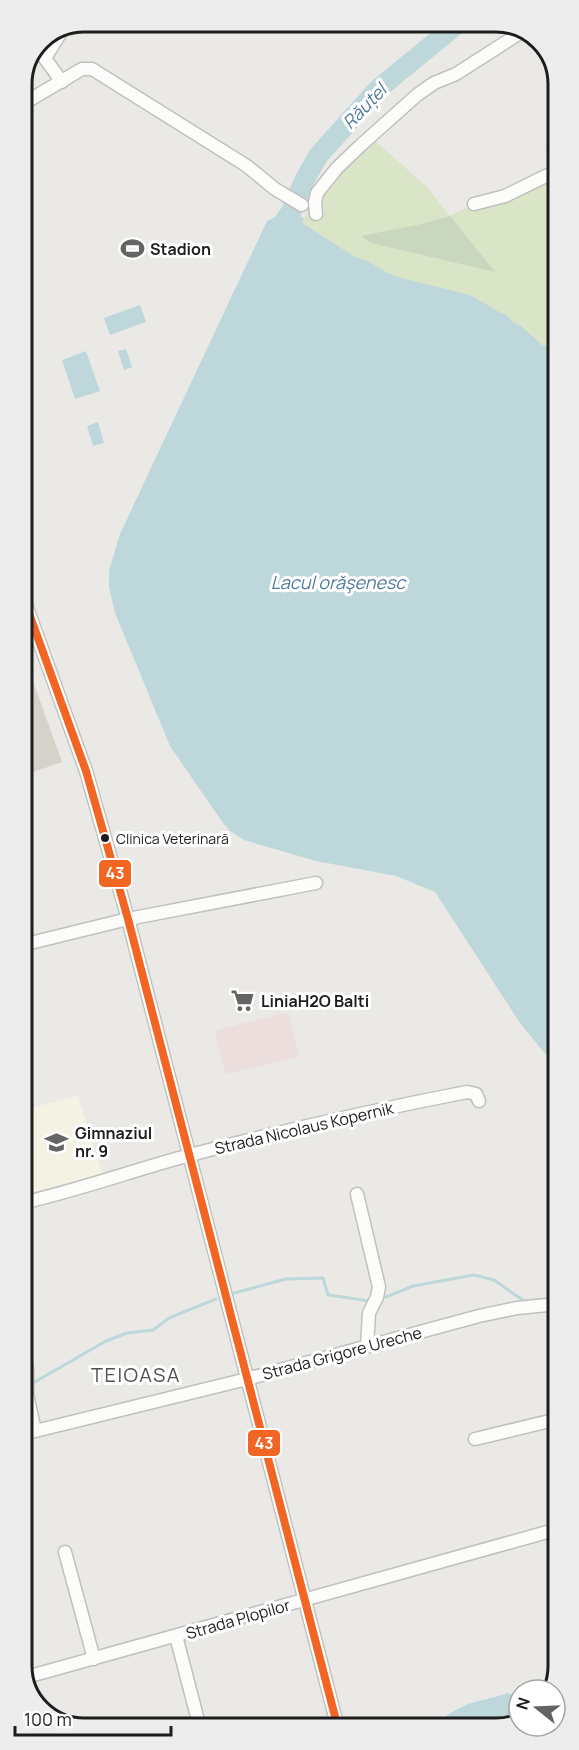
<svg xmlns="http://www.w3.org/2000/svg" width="579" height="1750" viewBox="0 0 579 1750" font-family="Manrope,sans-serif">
<rect width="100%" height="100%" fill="#ebe9e6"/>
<path fill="#ecdedd" d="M288,1012L299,1057L226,1074L216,1039L217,1030Z"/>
<path fill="#f4f2e2" d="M78,1096L102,1174L22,1195V1110Z"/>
<path fill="#d4d2c9" d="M22,651L62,762L22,776Z"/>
<path fill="#dae5c8" d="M371,137L427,187L450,216L474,204L556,171V362L384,278L302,223L304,218Z"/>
<path fill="#c9d7be" d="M450,216L495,272L371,243L361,236L417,225Z"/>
<path fill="#bdd7db" d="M282,207L304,218L302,223L355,257L368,261L384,271L397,277L470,295L501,313L507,315L511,321L521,326L542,345L550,347L551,351L556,355L557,1068L520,1023L435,892L396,876L316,861L244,840L230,831L223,823L170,746L115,613L109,587V571L120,534L267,221L275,217Z
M140,305L146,322L110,335L104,318Z
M126,349L132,367L124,370L118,351Z
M86,351L100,391L75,399L62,360Z
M98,422L104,443L93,446L87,426Z
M508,1693L519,1698V1722L512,1727H442L445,1717C470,1699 482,1702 508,1693Z"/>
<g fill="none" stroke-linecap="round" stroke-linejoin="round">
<path stroke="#bdd7db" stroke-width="3" d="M234,1293L286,1279L323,1278L328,1295L370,1301
M386,1297L413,1286L474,1275L494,1280L524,1301L558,1298
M33,1383L106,1341L127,1333L153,1330L169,1318L216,1299
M23,1415L26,1429"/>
<path stroke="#bdd7db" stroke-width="20" d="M294,238L291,212L304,181L318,156L378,89L461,21"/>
<defs>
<path id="minor" d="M36,46L62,82
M45,58L63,29
M21,105L82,69H92L247,166L275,189L302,205
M556,132L554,145L556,163
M474,204L505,196L556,171
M316,214L315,202L317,193L337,168L361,145L417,95L434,83L456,74L523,31
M22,594L86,771L128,919L338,1728
M22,945L128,919L316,883
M357,1194L379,1287L377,1297L369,1313L367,1346
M22,1203C79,1190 134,1170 190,1155C281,1131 374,1110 467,1092L476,1094L479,1101
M23,1344L27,1369V1394L35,1431
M23,1434L247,1379L479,1316L517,1308L558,1304
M475,1439L558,1419
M65,1552L94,1659
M176,1636L200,1728
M23,1678L558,1529"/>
</defs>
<use href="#minor" stroke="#c1c0be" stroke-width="15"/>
<use href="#minor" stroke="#fcfcfb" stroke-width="12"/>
<defs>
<path id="bus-1" d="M22,594L86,771L128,919L338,1728"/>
</defs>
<use href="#bus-1" stroke="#fff" stroke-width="12"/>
<use href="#bus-1" stroke="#f26522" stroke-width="8"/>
</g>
<defs>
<symbol id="stadium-bare" viewBox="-9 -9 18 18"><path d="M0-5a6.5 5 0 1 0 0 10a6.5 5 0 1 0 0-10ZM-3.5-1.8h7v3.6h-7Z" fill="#656463" stroke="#fff" stroke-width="2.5" paint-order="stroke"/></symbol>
<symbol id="supermarket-bare" viewBox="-9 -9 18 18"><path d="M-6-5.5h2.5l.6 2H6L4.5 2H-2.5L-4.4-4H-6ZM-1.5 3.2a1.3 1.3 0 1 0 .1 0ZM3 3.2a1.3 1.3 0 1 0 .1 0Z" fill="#656463" stroke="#fff" stroke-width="2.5" paint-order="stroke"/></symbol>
<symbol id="school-bare" viewBox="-9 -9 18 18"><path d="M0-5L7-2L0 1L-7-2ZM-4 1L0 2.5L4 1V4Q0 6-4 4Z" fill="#656463" stroke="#fff" stroke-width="2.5" paint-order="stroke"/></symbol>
</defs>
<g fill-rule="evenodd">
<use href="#stadium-bare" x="116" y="232" width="33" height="33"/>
<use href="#supermarket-bare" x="226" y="984" width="33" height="33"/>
<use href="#school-bare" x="40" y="1126" width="33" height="33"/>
</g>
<circle fill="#1d1d1d" stroke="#fff" stroke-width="2" cx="105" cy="838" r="5"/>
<g text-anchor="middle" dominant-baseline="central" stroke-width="6" stroke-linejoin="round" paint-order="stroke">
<g font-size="14" fill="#1d1d1d" stroke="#fff" text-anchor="start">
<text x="116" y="838">Clinica Veterinară</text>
</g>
<g font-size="16" font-weight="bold" fill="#1d1d1d" stroke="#fff" text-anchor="start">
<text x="150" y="249">Stadion</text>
<text x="261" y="1001">LiniaH2O Balti</text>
<text x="75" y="1133">Gimnaziul<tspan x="75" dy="18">nr. 9</tspan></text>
</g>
<g font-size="16" fill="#1d1d1d" stroke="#fff">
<text transform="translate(304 1128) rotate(-13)">Strada Nicolaus Kopernik</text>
<text transform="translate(342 1353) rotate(-15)">Strada Grigore Ureche</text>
<text transform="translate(238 1619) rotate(-16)">Strada Plopilor</text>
</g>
<g font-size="18" font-style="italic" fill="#527b9b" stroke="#fff">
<text transform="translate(364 106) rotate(-46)">Răuțel</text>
<text x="338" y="582">Lacul orăşenesc</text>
</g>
<g font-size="20" letter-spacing="1.5" fill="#505050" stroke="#fff">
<text x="136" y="1374">TEIOASA</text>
</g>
</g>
<path d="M0 0H579V1750H0ZM84 32H496A52 52 0 0 1 548 84V1666A52 52 0 0 1 496 1718H84A52 52 0 0 1 32 1666V84A52 52 0 0 1 84 32Z" fill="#ededed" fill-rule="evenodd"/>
<path fill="none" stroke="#1d1d1d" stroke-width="3" d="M84 32H496A52 52 0 0 1 548 84V1666A52 52 0 0 1 496 1718H84A52 52 0 0 1 32 1666V84A52 52 0 0 1 84 32Z"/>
<g stroke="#fff" stroke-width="2">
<rect x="98" y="859" width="34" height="29" rx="6" fill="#f26522"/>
<rect x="247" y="1429" width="34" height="28" rx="6" fill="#f26522"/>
</g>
<g font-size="16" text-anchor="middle" font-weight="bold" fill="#fff">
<text x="115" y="879">43</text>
<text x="264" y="1449">43</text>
</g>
<g transform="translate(537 1708) rotate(288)"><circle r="28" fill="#ffffff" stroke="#a5a5a5" stroke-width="1.5"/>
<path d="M0-4.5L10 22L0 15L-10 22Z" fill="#656463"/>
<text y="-9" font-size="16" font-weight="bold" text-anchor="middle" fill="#1d1d1d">N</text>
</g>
<path d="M15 1726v9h156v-9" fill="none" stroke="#1d1d1d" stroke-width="3"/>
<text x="24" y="1726" font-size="18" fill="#1d1d1d" stroke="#ffffff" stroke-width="4.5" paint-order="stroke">100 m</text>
</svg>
